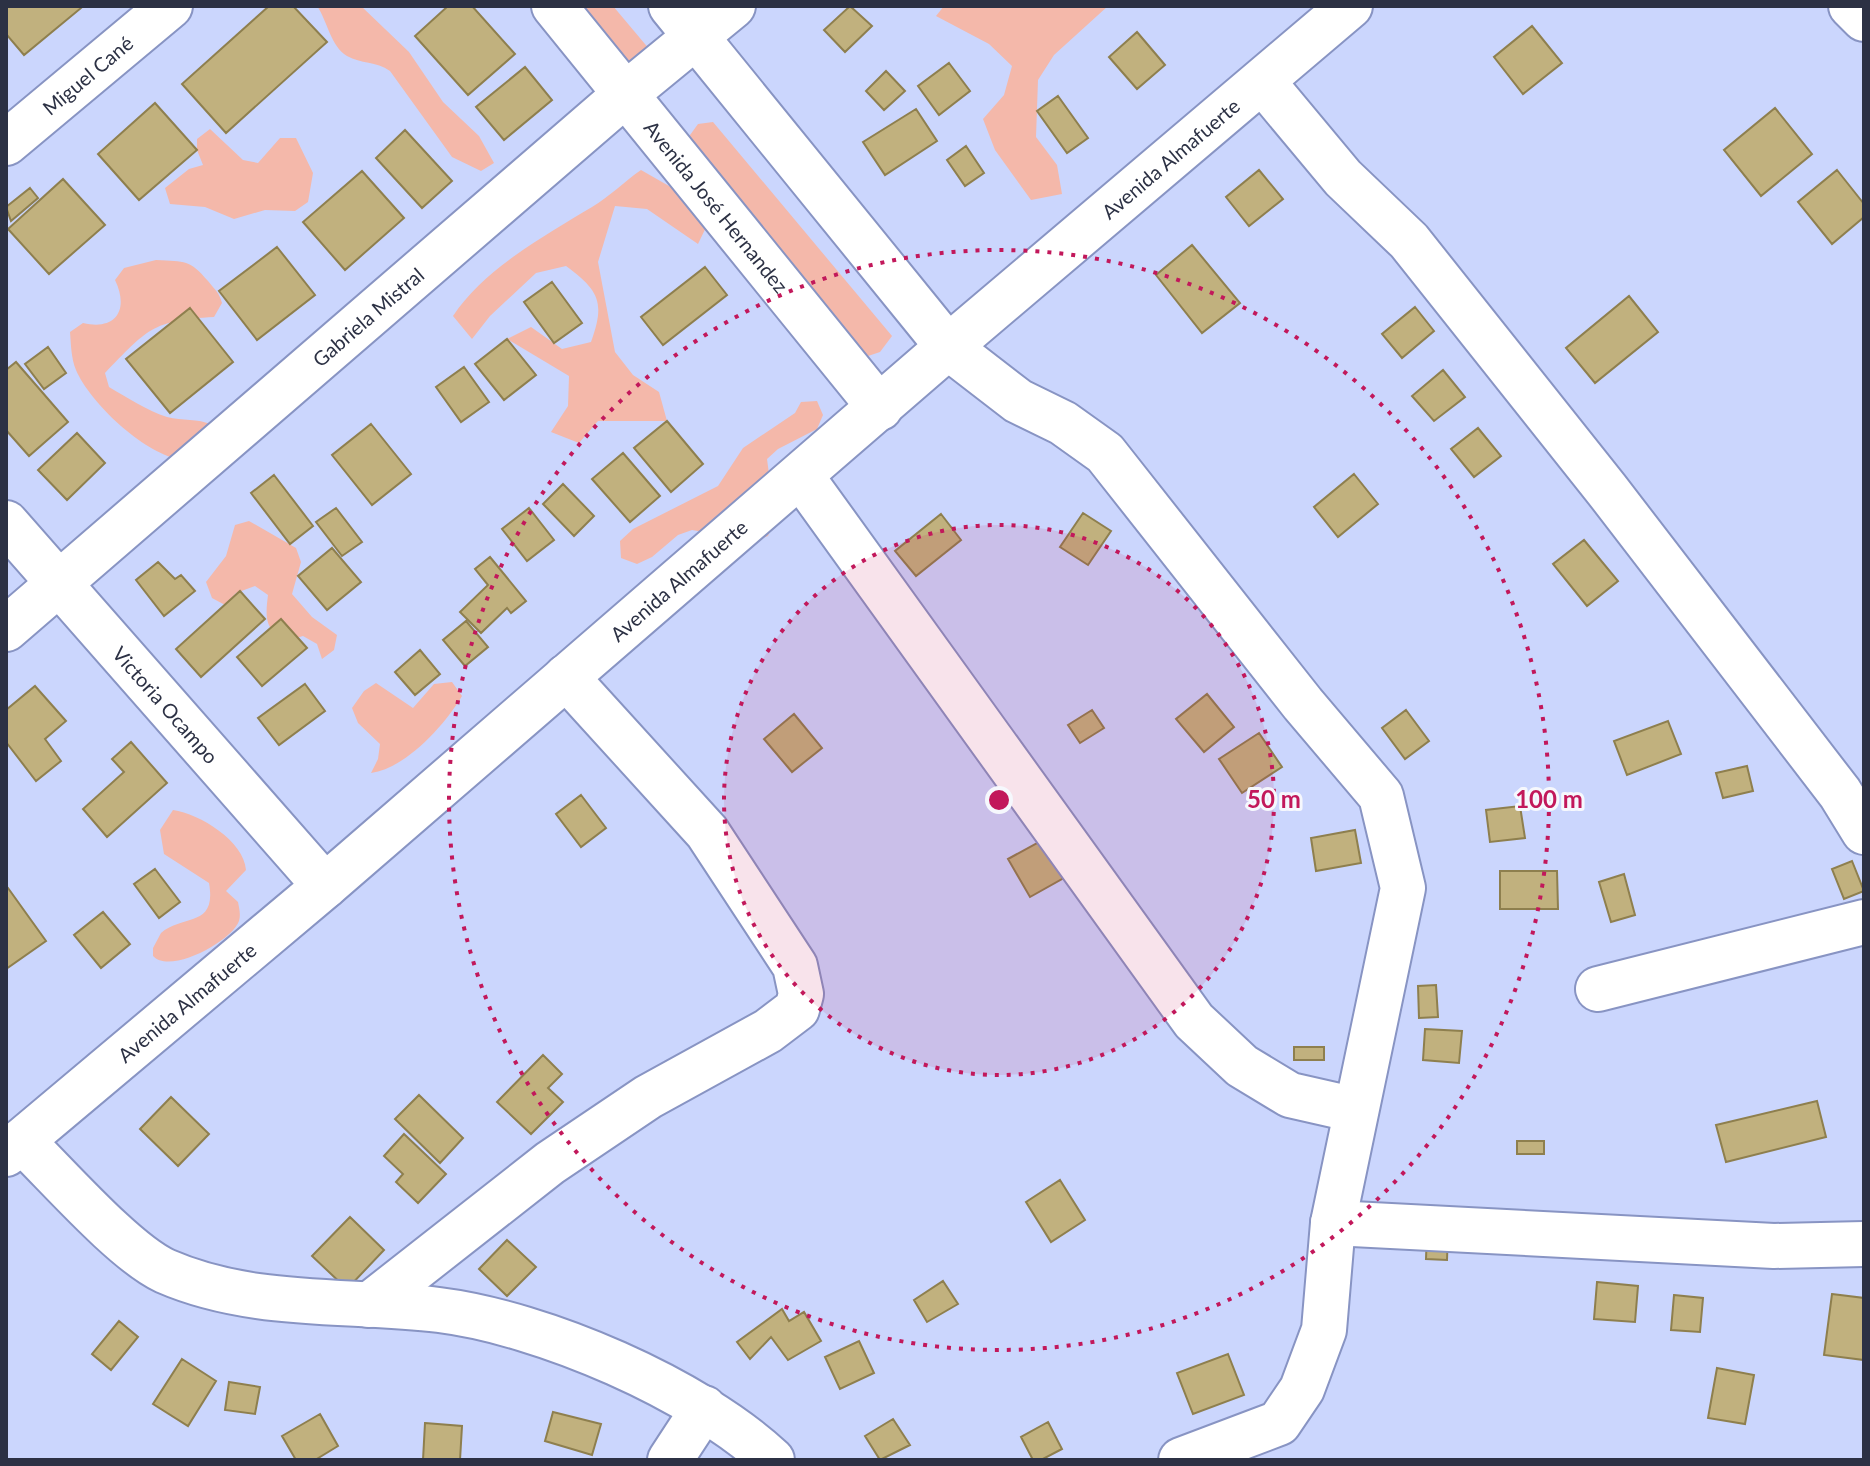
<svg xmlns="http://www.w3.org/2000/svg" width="1870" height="1466" viewBox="0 0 1870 1466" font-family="Lato,sans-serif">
<rect width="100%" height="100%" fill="#cbd6fd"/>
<path fill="#f4b8aa" d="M317,6H361L409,52L443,102L479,136L494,163L481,171L452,157L390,71C376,61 361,64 347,56C331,47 327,20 317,6Z
M569,6H613L650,50L623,70Z
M944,6H1108L1054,55L1038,80L1036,137L1057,165L1062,194L1031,200L995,150L983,119L1004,95L1012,66L989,44L936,16Z
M713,122L892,336L880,352L865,357L685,142L698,124Z
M210,129L243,160L258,163L280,138H296L313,173L308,202L295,211L265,210L234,219L205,207L170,204L165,188L189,169L203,165L197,150V139Z
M641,170L690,198L711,217L698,244L647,209L615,206L598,262L615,352L633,375L659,392L667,421H598L579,443L551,432L568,406L569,376L507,339L531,327L562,349L591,342C605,303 600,291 566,266L536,273L490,316L472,339L453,316C484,269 544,236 592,207C609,197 625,181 641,170Z
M156,260C186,262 189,259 208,281C215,290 219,292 222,303L214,317C152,320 147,330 105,373L109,387C126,397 148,411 167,417C183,421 197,418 212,425L178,459C143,452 90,403 76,370C71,358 71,344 70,332L83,323C117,331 129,309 115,280L124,268Z
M817,401L823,415L817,429L778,449L767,459L775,519L768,536L754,541L692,530L678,535L652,557L637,564L621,558L620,541L633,529L718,486L743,448L795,413L801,402Z
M249,521L296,548L301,562L292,594L312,617L337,635L334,650L322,659L317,644L303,636L287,641C265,631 265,618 268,595L255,586L236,593L225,605L212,598L206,582L226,556L235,525Z
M452,682L462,696C444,726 406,768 371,773L378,759L380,744L358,723L352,708L364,691L376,683L413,708L434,684Z
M173,810C200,814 244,841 246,870L226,891L238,902C239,908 241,914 239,921C232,941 170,975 153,956V948L161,933C183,914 217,928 209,883L164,854L160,830Z"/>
<path fill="#c1b17e" stroke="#8e7f4e" stroke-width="2" d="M6,6H79L81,8L24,55L6,34Z
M269,6H293L327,42L226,133L182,84Z
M448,6H472L515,54L468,95L415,36Z
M850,6L872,26L845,52L824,30Z
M1532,26L1562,63L1523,94L1494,57Z
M1137,32L1165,65L1137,89L1109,57Z
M949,63L970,91L939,115L918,86Z
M525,67L552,100L504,140L476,107Z
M886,71L905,91L884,110L866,91Z
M1058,96L1088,138L1067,153L1037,111Z
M155,103L197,150L139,200L98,154Z
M1775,108L1812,154L1761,196L1724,150Z
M916,109L937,141L885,175L863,142Z
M405,130L452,181L422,208L376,158Z
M966,146L984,173L965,186L947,160Z
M1259,170L1283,199L1249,226L1226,197Z
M1837,170L1864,204V217L1832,244L1798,202Z
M362,171L404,218L345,270L303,222Z
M63,179L105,225L49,274L8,229Z
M30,188L38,198L11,221L6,207Z
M1192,245L1240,303L1202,333L1156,275Z
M277,247L315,295L257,340L219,291Z
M705,267L727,295L663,345L641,317Z
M552,282L582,323L554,343L524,302Z
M1629,296L1658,332L1595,383L1566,348Z
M1415,307L1434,331L1402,358L1382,334Z
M190,308L233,362L170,413L126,359Z
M507,339L536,375L504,400L475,364Z
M48,347L66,373L44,389L25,364Z
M16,362L68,422L29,456L6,430V370Z
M464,367L489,402L461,422L436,387Z
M1443,370L1465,397L1434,421L1412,396Z
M667,421L703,464L671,492L634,448Z
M371,424L411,474L372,505L332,455Z
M1478,428L1501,456L1474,477L1451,449Z
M77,433L105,463L67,500L38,470Z
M623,453L660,496L630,522L592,479Z
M1354,474L1378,504L1338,537L1314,507Z
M274,475L313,526L290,544L251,493Z
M563,484L594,516L574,536L543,504Z
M336,508L362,542L342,556L316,522Z
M529,508L554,540L527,561L502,529Z
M1083,513L1111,531L1088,565L1060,547Z
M941,514L961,540L916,576L895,551Z
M1584,540L1618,581L1587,606L1553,564Z
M332,548L361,582L327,610L298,576Z
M490,557L526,601L511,613L507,608L481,633L460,612L488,585L475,569Z
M158,562L175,579L181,575L195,591L164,616L136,580Z
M240,591L265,619L201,677L176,649Z
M281,619L307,648L262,686L237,657Z
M466,621L488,647L465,666L443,640Z
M420,650L440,674L415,695L395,672Z
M305,684L325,711L279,745L258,718Z
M35,686L66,721L45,739L61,761L36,781L6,742V710Z
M1207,694L1234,727L1204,752L1176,719Z
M1092,710L1104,728L1080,743L1068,725Z
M1406,710L1429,741L1405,759L1382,728Z
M794,714L822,748L792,772L764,739Z
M1668,721L1681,754L1627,775L1614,741Z
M1259,733L1282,767L1242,793L1219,759Z
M131,742L167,783L107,837L83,809L124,772L112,759Z
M1747,766L1753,791L1723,798L1716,773Z
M581,795L606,828L581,847L556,814Z
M1520,806L1525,838L1490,842L1486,810Z
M1355,830L1361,863L1316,871L1311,838Z
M1048,837L1069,875L1030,897L1008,859Z
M1852,861L1864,891L1844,899L1832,869Z
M155,869L180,902L159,918L134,884Z
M1500,871H1557L1558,909H1500Z
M1624,874L1635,915L1611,922L1599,882Z
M8,888L46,941L6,969V889Z
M103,912L130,944L101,968L74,935Z
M1436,985L1438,1017L1419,1018L1418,986Z
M1425,1029L1462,1031L1459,1063L1423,1060Z
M1294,1047H1324V1060H1294Z
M543,1055L562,1074L548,1088L563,1102L531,1134L497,1102Z
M419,1095L463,1138L440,1163L395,1119Z
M171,1097L209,1134L178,1166L140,1129Z
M1817,1101L1826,1137L1726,1162L1716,1125Z
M404,1134L446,1174L418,1203L396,1182L403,1174L384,1156Z
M1517,1141H1544V1154H1517Z
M1060,1180L1085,1220L1051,1242L1026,1202Z
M350,1217L384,1250L347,1289L312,1256Z
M1427,1231H1448L1447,1260L1426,1259Z
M507,1240L536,1267L507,1296L479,1269Z
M943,1281L958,1304L927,1322L914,1300Z
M1597,1282L1638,1286L1635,1322L1594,1319Z
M1832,1294L1864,1298V1360L1824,1355Z
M1674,1295L1703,1298L1700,1332L1671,1330Z
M782,1309L789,1321L804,1312L821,1341L788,1360L771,1337L750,1359L737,1342Z
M119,1321L138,1337L111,1370L92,1354Z
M859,1341L874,1373L840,1389L825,1357Z
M1228,1354L1244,1395L1193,1414L1177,1373Z
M182,1359L216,1381L188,1426L153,1404Z
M1717,1368L1754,1375L1745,1424L1708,1418Z
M229,1382L260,1387L255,1414L225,1410Z
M553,1412L601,1424L592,1455L545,1441Z
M320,1414L338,1446L315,1460H296L282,1436Z
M893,1419L910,1445L880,1460L865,1436Z
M1048,1422L1062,1449L1041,1460H1033L1021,1437Z
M425,1423L462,1426L460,1460H423Z"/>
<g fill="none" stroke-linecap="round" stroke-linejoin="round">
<defs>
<g id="minor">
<path d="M1851,6L1864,19"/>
<path d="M1263,82L1343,178L1409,241L1607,490L1840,793L1864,832"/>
<path id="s1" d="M6,143L170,6"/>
<path d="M948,347L1018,401L1063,423L1105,453L1303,704L1381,796L1403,888L1333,1223L1324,1330L1302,1389L1279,1423L1181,1460"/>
<path d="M801,476L1194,1021L1242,1066L1290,1095L1356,1110"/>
<path id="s2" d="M6,523L325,886"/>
<path id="s3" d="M6,629L627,93L733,6"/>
<path d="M1598,989L1864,922"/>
<path d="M22,1141C57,1175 124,1252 165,1271C252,1309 348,1299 439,1310C543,1323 696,1389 772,1460"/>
<path d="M1333,1223L1774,1246L1864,1244"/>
<path d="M369,1305L550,1163L648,1097L768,1031L797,1009L801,994L795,966L707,832L566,677"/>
<path d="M670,1460L704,1408"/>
</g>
<g id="tertiary">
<path id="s4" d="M554,6L880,408"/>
<path d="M671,6L948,347"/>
<path id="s5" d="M6,1154L325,886L948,347L1350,6"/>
</g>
</defs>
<use href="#minor" stroke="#8894c3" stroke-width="48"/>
<use href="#tertiary" stroke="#8894c3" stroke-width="48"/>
<use href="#minor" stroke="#fff" stroke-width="44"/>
<use href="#tertiary" stroke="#fff" stroke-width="44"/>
</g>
<circle cx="999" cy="800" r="275" fill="#c2185b" fill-opacity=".12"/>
<g fill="none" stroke="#c2185b" stroke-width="4" stroke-dasharray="4 8">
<circle cx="999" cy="800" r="275"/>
<circle cx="999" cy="800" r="550"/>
</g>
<g text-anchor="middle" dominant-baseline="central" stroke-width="6" stroke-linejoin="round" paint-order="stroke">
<g font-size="20" fill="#2c3144" stroke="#f6f8fd">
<text stroke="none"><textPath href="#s1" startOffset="106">Miguel Cané</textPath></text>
<text stroke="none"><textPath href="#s5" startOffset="1532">Avenida Almafuerte</textPath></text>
<text stroke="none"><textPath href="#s4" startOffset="258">Avenida José Hernandez</textPath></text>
<text stroke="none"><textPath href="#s3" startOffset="478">Gabriela Mistral</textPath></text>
<text stroke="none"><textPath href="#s5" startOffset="884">Avenida Almafuerte</textPath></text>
<text stroke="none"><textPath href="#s2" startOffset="242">Victoria Ocampo</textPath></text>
<text stroke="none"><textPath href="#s5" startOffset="236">Avenida Almafuerte</textPath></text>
</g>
</g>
<circle cx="999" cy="800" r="12" fill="#c2185b" stroke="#f6f8fd" stroke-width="4"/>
<g font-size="24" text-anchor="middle" font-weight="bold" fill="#c2185b" stroke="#f6f8fd" stroke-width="6" stroke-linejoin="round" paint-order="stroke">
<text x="1274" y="808">50 m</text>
<text x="1549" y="808">100 m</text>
</g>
<rect width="1870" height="1466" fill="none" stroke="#2c3144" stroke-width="16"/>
</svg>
